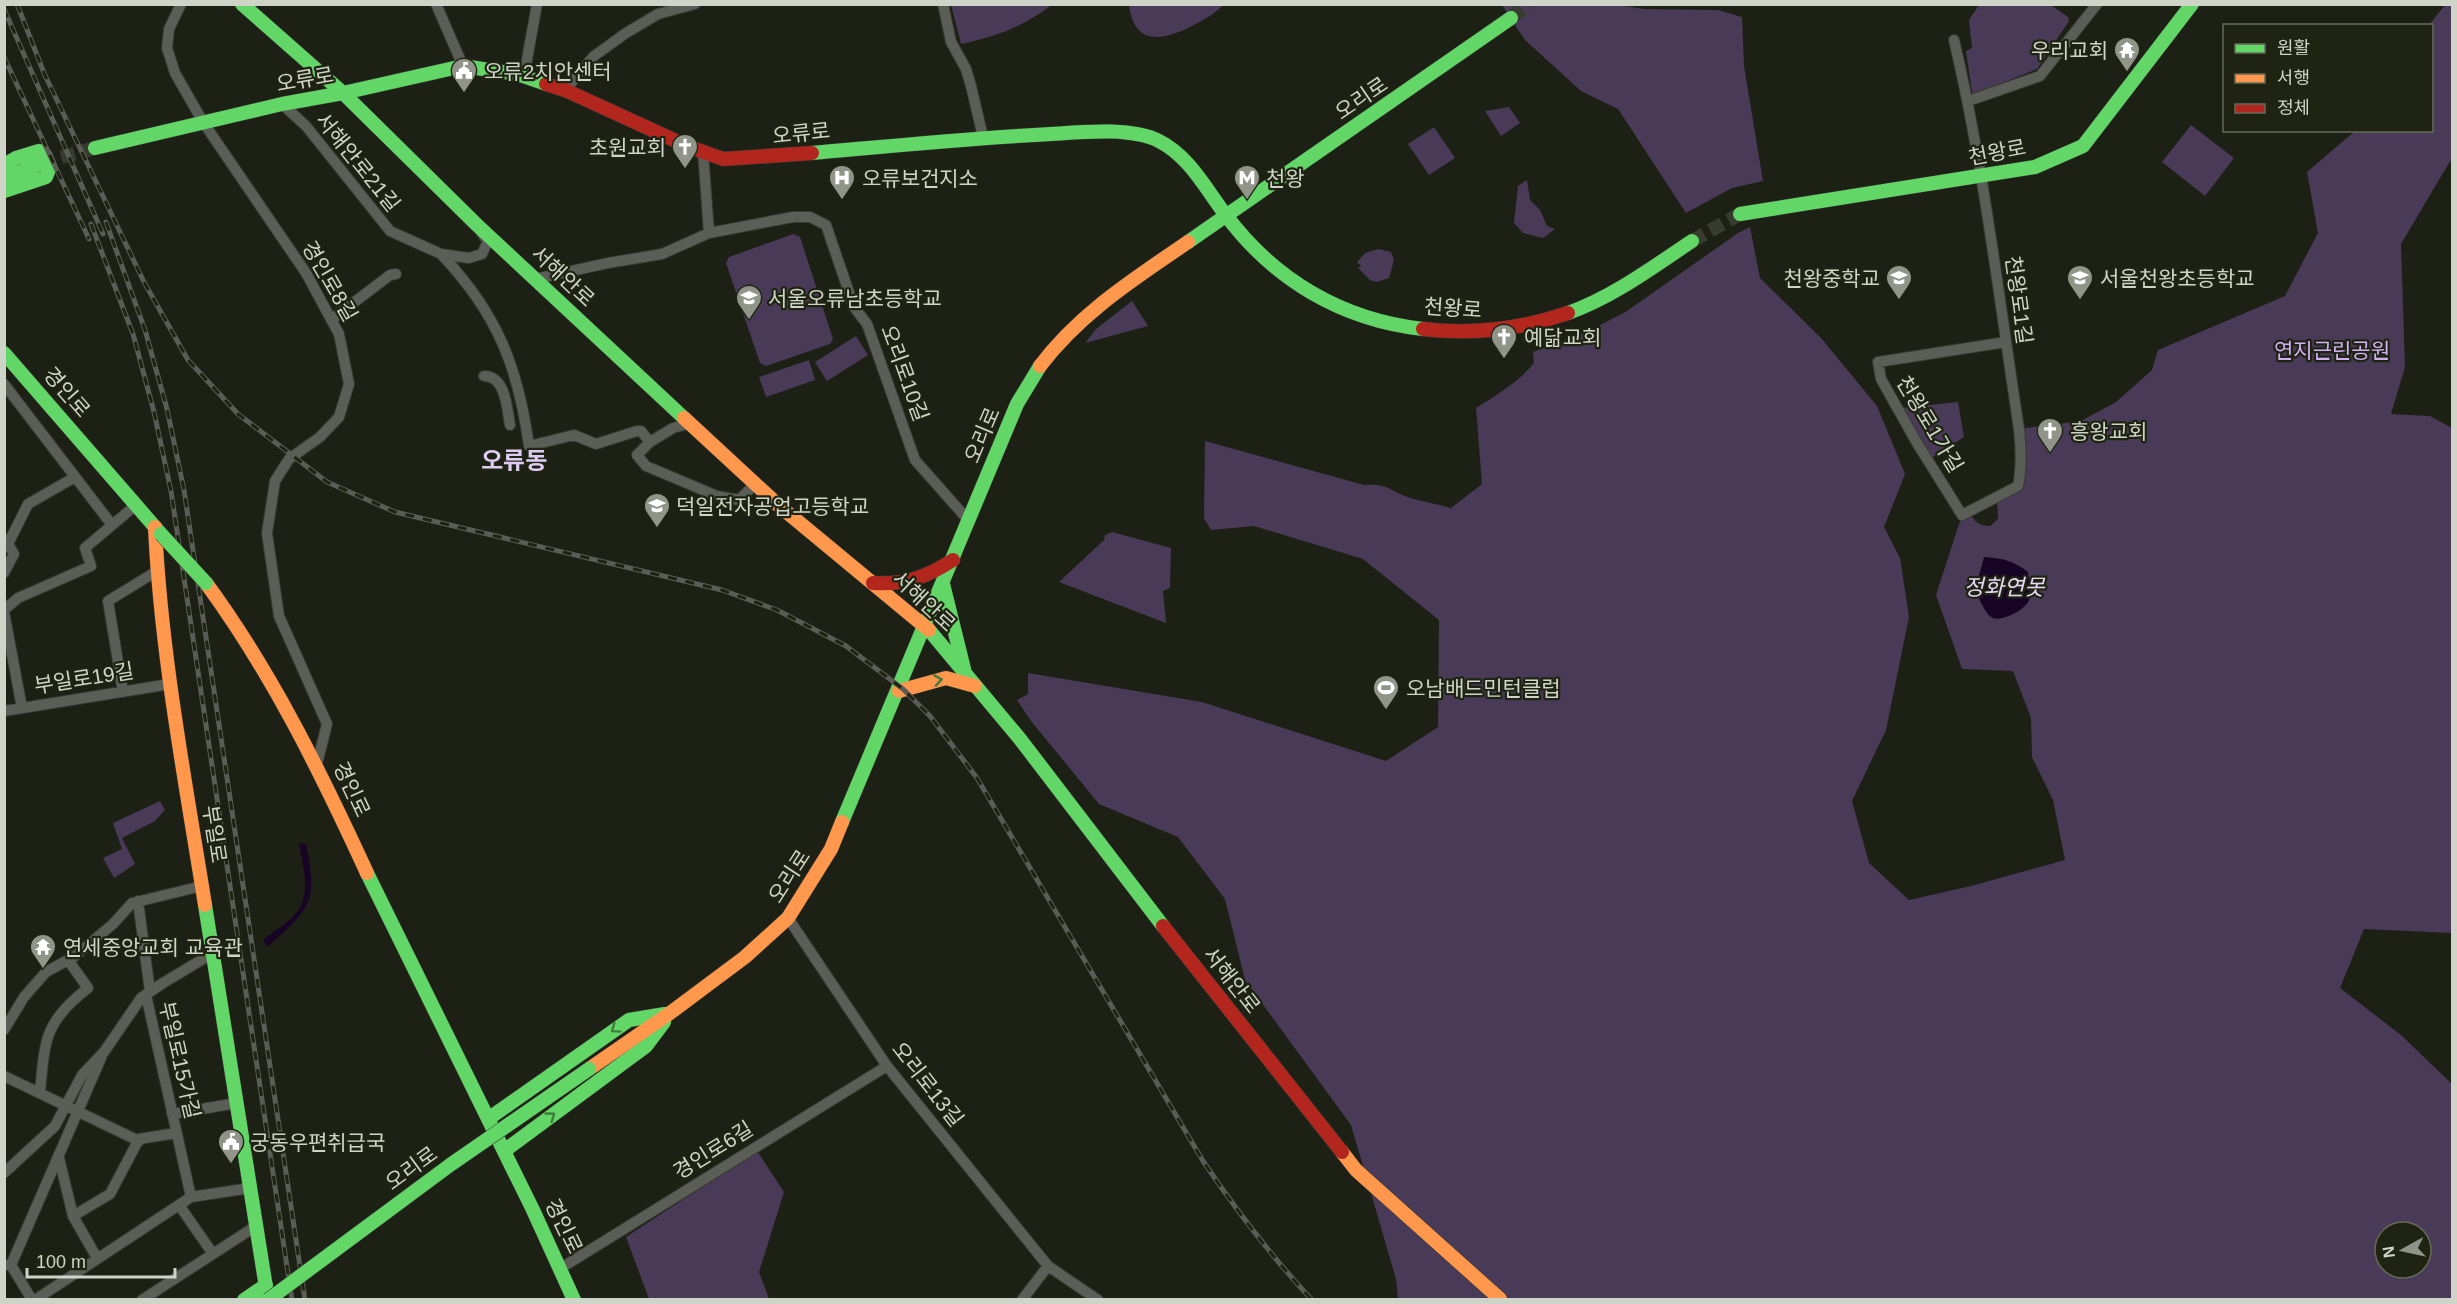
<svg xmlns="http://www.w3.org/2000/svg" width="2457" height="1304" viewBox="0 0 2457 1304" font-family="Helvetica,'Noto Sans KR',sans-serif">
<rect width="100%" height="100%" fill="#1d2015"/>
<path fill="#493b58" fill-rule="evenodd" d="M951,5V4L1052,5C1022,27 998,36 961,44Z
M1129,5V4L1223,5C1215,14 1203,20 1192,26C1162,41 1134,46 1129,5Z
M1502,5H1619L1644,9L1718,10L1742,17L1744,66L1763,181L1732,188L1686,213L1618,109L1581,91L1525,40Z
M1979,5H2051L2068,17L2069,21L2037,69L1975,94L1972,92L1966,51L1972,48L1969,20Z
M2445,5H2452V158L2401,244L2405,367L2391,414L2430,416L2452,428V933L2364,929L2340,988L2401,1035L2452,1084V1299H1398L1396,1279L1351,1125L1245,980L1225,899L1178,837L1099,804L1031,721L1017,700L1028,694V673L1202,702L1386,761L1438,727L1439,620L1363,559L1254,526L1211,530L1204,518L1205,441L1364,485C1381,484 1385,486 1400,494C1415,501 1435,503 1451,508L1482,484L1476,408C1496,395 1519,382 1534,363L1533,352L1591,330L1627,311L1738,233L1750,227L1760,278L1821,338L1877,406L1905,474L1884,527L1900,558L1909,617L1886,730L1852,801L1869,863L1909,900L1971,886L2065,860L2053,800L2032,757L2031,718L2013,671L1962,669L1936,595L1962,515L1969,511C1974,521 1978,526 1990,526L1998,519L1997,500L2018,486L2019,429L2081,421L2116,402L2152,370L2158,350L2285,296L2318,233L2307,172L2355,131L2432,130V26L2429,25ZM2385,1232H2421V1268H2385Z
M1509,107L1520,123L1501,136L1485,111Z
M2191,125L2234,158L2205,196L2162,162Z
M1434,127L1455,158L1429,175L1408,144Z
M1527,180L1530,200L1540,210L1547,226L1555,229L1543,238L1523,233L1514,223L1518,186Z
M793,234L800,237L833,339L830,344L766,366L760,363L726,263L729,257Z
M1378,249L1391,252L1394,260L1389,278L1377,282L1370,280L1358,268L1361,266L1357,262L1365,253Z
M1132,301L1148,326L1085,343L1096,329Z
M856,336L868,355L827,381L815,362Z
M809,360L815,380L766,397L759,377Z
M1958,402L1964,437L1930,459L1902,408Z
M1112,532L1171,548L1170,588L1163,591L1166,623L1059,582L1104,540L1105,535Z
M160,801L165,810L155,821L122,838L135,864L114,878L103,858L122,849L113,823Z
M757,1151L784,1192L759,1272L769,1299H649L626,1237Z"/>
<path fill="#180526" d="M1984,557C2002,558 2014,561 2028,572C2031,597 2035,603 2011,615C2006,617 1999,620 1993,618C1985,615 1979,597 1975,590Z
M299,843L306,844C318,903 311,908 267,947L263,940C274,931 292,921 299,909C311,889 302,863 299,843Z"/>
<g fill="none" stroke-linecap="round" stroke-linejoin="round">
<path stroke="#383b30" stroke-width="14" stroke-dasharray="14 7" stroke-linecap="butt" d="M1511,18L1528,4
M41,163L95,148
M1692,241L1740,214"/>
<defs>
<path id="street" d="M181,4L169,29L167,48L175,73L203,122L306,273L339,334L349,384L339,417L320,437L289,459L275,481L267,533L279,616L327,724L317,764
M436,4L463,66
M943,4L951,42L966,69L971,86L983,137
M1954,40C1984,168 1999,299 2019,429C2021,448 2022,467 2018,486L1962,515L1917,443L1881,379L1878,362L2006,342
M524,76L537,4
M565,90L594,56L626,33L658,14L695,4
M1968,101L2040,76L2097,4
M282,104L306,126L390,231L441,254
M703,152L709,233
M481,232L488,241L482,254L469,258L441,254C497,313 518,366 529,446L574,435L596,444L637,431H641L650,442L673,428L690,423
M535,279L608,263L662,254L709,233L793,217H810L826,225L854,307L867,324L915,460L969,521
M331,320L390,275L396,274
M484,376C506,376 507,409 510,425
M4,384L112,525
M650,442L637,455L646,466L717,496L739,500L755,484
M8,544L28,504L75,477
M4,573L14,554L5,539
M4,610L18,598L91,566L85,548L136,505
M4,612L22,708
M123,692L108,601L157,571
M4,711L170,684
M138,901L150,992
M788,918L887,1066L1048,1266L1098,1300
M146,995L191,1197
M4,1030L24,997L46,972L75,956L113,924L132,903L202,886
M4,1076L139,1141
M40,1092C45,1040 44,1022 88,988L68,960
M172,1114L237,1103
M59,1158L73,1216L97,1258
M4,1173L55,1126L82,1075L104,1052L141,998L163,983L213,953
M179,1205L213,1254
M73,1216L110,1194L139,1139L176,1133
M7,1265H11L32,1300
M11,1265L101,1058
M561,1268L887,1066
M35,1300L191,1197L250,1188
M142,1300L256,1226
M1022,1300L1048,1266"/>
<path id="fast" d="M242,4L343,93L477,225L684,418
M95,148L282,104L343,93L463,66L517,74L546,84
M812,153C891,146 971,138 1051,134C1082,132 1131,127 1159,141C1189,156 1206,189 1225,214C1274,280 1342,320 1423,329
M4,165L16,158L39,151L45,155L50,167L46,177L4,191
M4,179L41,163
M1740,214L2035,167L2083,146L2192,4
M1188,242L1511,18
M1568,313C1613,297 1653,267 1692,241
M4,353L161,534
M943,584L964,669
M929,630L1020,739L1163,926
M842,822L1017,404L1040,366
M367,873L533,1210L574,1300
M205,905L268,1300
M488,1119L629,1020L665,1014
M504,1151L646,1046L664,1022
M244,1300L266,1285"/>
<path id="slow" d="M1040,366C1080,313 1134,279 1188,242
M684,418L777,504L929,630
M155,527C161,654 185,779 205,905
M206,583C272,673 320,771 367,873
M899,691L946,678L975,686
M589,1069L670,1013L745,957L788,918L831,849L842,822
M1342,1152L1356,1170L1500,1299"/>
<path id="jam" d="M546,84L565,90L687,146L723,159L812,153
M1423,329C1472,335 1521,329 1568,313
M873,583C905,585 927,577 953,560
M1163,926L1342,1152"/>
</defs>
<use href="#street" stroke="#373a32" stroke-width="12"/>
<use href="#fast" stroke="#373a32" stroke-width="15"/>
<use href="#slow" stroke="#373a32" stroke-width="15"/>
<use href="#jam" stroke="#373a32" stroke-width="15"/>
<use href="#street" stroke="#5b5e56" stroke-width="10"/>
<use href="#fast" stroke="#63d668" stroke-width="14"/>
<use href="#slow" stroke="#ff974d" stroke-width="14"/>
<use href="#jam" stroke="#b3261e" stroke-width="14"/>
<defs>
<path id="rail" d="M17,4L46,78
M4,9L103,234
M4,57L89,239
M43,71L144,282L188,360L238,414L327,482L395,512L722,590L777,610L846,646L903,689L930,716L977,778L1203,1161C1236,1210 1271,1256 1312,1300
M106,222L145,330L167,409L184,490L305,1300
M91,224L133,334L154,412L171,491L292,1300"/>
</defs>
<use href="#rail" stroke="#5a5d56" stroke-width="5"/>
<use href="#rail" stroke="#1e2411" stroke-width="3" stroke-dasharray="9" stroke-linecap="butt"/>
<defs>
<path id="fast-bridge" d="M161,534L206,583
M268,1300L450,1165L589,1069"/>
</defs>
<use href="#fast-bridge" stroke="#373a32" stroke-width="15" stroke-linecap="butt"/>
<use href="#fast-bridge" stroke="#63d668" stroke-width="14"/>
</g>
<defs><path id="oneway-chevron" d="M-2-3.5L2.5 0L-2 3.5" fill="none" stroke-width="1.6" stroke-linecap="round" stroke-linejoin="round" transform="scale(1.5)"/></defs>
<g stroke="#407d3c">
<use href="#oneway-chevron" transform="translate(938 680) rotate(-9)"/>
<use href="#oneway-chevron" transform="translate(615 1029) rotate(145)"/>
<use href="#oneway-chevron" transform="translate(551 1116) rotate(-36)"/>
</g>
<defs>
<symbol id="temple-pin" viewBox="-11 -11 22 30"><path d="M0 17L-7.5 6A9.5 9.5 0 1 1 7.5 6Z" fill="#919589" stroke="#1e2411"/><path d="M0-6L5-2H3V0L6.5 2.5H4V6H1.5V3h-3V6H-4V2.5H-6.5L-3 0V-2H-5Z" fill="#fff"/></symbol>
<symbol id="civic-pin" viewBox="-11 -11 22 30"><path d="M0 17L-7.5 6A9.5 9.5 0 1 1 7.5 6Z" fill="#919589" stroke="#1e2411"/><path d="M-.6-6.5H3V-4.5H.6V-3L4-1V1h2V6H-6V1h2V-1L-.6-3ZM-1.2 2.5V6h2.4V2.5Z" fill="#fff"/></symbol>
<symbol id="church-pin" viewBox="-11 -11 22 30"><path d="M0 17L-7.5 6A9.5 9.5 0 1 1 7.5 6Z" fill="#919589" stroke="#1e2411"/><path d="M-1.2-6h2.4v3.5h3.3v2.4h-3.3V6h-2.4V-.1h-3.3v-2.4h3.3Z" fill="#fff"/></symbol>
<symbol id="hospital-pin" viewBox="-11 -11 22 30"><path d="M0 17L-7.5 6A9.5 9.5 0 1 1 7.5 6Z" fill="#919589" stroke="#1e2411"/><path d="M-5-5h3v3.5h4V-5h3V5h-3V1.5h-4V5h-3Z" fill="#fff"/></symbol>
<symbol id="metro-pin" viewBox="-11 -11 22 30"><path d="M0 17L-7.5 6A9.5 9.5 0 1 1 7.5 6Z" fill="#919589" stroke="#1e2411"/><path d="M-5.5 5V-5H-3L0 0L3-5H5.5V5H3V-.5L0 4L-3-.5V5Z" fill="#fff"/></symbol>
<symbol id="school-pin" viewBox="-11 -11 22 30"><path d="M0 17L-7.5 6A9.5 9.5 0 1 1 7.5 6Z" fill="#919589" stroke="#1e2411"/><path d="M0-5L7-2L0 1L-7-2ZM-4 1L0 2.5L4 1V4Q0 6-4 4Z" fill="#fff"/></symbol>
<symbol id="stadium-pin" viewBox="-11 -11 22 30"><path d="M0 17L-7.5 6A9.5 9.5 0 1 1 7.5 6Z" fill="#919589" stroke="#1e2411"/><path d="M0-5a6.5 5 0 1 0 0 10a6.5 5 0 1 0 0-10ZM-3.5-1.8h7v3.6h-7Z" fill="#fff"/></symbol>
</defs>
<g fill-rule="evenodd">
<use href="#temple-pin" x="2112" y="35" width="30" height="40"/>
<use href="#civic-pin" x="449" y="56" width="30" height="40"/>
<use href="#church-pin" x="670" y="132" width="30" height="40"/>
<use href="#hospital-pin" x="827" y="163" width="30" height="40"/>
<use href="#metro-pin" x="1232" y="163" width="30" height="40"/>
<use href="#school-pin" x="1884" y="263" width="30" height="40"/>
<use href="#school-pin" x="2065" y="263" width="30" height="40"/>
<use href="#school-pin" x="734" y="283" width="30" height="40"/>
<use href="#church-pin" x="1489" y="322" width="30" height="40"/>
<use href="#church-pin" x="2035" y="416" width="30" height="40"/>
<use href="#school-pin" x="642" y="491" width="30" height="40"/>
<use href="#stadium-pin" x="1371" y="673" width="30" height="40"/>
<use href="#temple-pin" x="28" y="932" width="30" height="40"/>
<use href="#civic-pin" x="216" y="1127" width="30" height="40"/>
</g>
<g text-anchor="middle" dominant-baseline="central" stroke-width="4.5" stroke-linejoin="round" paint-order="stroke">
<g font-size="21" fill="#cfd4c8" stroke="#1e2411" text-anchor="start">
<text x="2108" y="50" text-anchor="end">우리교회</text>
<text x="484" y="71">오류2치안센터</text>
<text x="666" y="147" text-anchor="end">초원교회</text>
<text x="862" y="178">오류보건지소</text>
<text x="1266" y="178">천왕</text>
<text x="1880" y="278" text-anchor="end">천왕중학교</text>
<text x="2100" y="278">서울천왕초등학교</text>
<text x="768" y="298">서울오류남초등학교</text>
<text x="1524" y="337">예닮교회</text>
<text x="2070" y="431">흥왕교회</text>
<text x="676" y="506">덕일전자공업고등학교</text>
<text x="1406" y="688">오남배드민턴클럽</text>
<text x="63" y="947">연세중앙교회 교육관</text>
<text x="250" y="1142">궁동우편취급국</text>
</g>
<g font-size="21" fill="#cfd4c8" stroke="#1e2411">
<text transform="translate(305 79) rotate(-10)">오류로</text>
<text transform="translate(1361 98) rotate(-34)">오리로</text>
<text transform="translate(801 133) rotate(-6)">오류로</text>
<text transform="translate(1997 152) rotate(-11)">천왕로</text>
<text transform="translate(358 162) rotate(51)">서해안로21길</text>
<text transform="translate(563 276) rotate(43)">서해안로</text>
<text transform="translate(330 281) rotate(60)">경인로8길</text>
<text transform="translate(2019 300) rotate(82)">천왕로1길</text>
<text transform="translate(1453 308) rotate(4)">천왕로</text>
<text transform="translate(905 373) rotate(70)">오리로10길</text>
<text transform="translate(67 392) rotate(49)">경인로</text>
<text transform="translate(1930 424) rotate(59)">천왕로1가길</text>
<text transform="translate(982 435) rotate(-67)">오리로</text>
<text transform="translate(924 601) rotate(43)">서해안로</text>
<text transform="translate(84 678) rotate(-9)">부일로19길</text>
<text transform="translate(352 789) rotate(65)">경인로</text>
<text transform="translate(215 834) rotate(81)">부일로</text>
<text transform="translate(789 876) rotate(-57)">오리로</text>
<text transform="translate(1232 980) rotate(52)">서해안로</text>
<text transform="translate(180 1060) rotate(77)">부일로15가길</text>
<text transform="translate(928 1084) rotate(52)">오리로13길</text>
<text transform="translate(713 1150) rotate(-32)">경인로6길</text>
<text transform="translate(411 1168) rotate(-36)">오리로</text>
<text transform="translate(564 1226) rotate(64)">경인로</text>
</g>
<g font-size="21" fill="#d1aff8" stroke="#1e2411">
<text x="2332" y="350">연지근린공원</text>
</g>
<g font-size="22" font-style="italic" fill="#e5d8f6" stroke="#1e2411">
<text x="2004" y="587">정화연못</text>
</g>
<g font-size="24" font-weight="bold" fill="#deccf5" stroke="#1e2411">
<text x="514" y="460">오류동</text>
</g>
</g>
<rect width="2457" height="1304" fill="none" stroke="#cfd4c8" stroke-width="12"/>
<rect x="2223" y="24" width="210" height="108" fill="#1e2411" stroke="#656a5a" stroke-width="1.5"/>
<rect x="2235" y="44" width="30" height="9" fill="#63d668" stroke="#656a5a" stroke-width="1.5"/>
<text x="2277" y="54" font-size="18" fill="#cfd4c8">원활</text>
<rect x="2235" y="74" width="30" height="9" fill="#ff974d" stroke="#656a5a" stroke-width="1.5"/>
<text x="2277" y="84" font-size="18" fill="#cfd4c8">서행</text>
<rect x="2235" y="104" width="30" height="9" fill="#b3261e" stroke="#656a5a" stroke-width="1.5"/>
<text x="2277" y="114" font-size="18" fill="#cfd4c8">정체</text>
<g transform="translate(2403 1250) rotate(262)"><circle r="28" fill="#1e2411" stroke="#656a5a" stroke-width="1.5"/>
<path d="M0-4.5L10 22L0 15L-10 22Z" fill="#919589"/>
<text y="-9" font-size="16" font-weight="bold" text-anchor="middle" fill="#cfd4c8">N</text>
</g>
<path d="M27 1268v9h148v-9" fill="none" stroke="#cfd4c8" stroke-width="3"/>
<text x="36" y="1268" font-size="18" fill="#cfd4c8" stroke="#1e2411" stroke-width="4.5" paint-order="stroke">100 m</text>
</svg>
